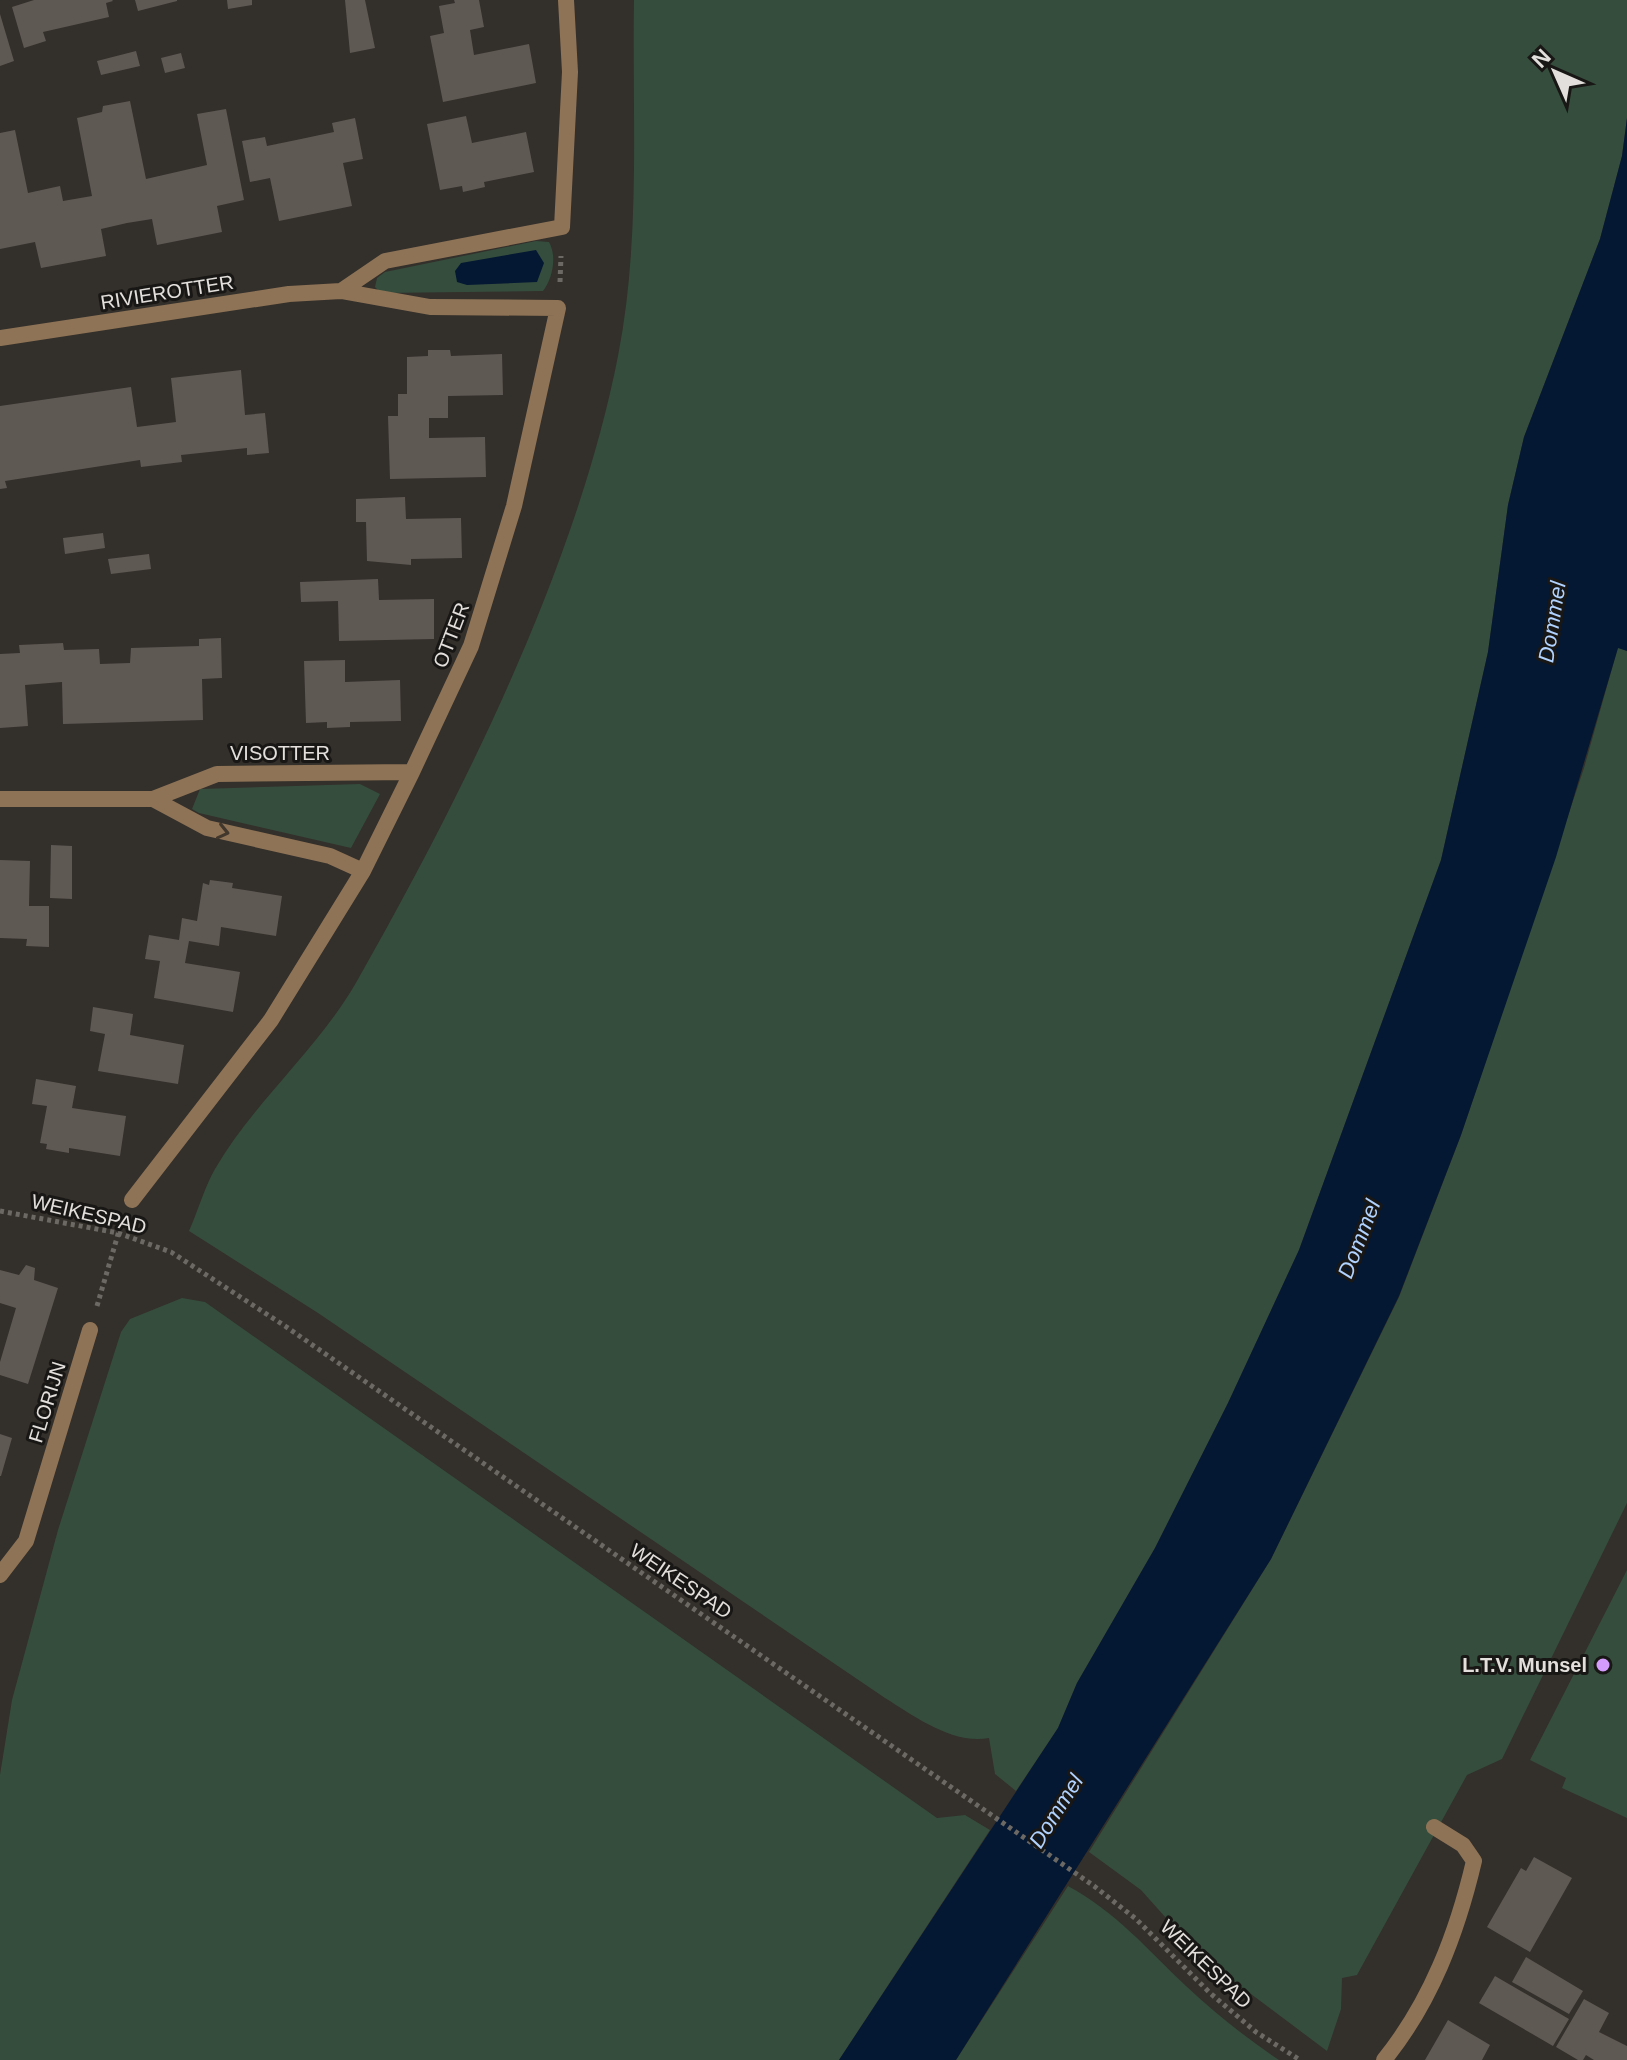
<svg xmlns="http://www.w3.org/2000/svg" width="1627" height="2060" viewBox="0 0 1627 2060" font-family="Helvetica,sans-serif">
<rect width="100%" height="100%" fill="#332f2a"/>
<path fill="#354d3d" d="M634,0H1627V118L1622,156L1600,239L1524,437L1508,505L1488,652L1441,860L1299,1250L1228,1403L1155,1548L1077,1683L1058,1728L1016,1791L995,1774L989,1738C953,1745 914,1716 885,1698L318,1313L189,1231C198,1211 204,1188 215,1169C254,1102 319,1048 357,981C463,794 577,566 618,356C641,239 632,118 634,0Z
M536,241L549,242C557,256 553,278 543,291L381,293L375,287L377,278L385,272Z
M1618,647L1627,651V1503L1502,1759L1467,1775L1357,1975L1342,1978L1341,2009L1327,2051L1200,1956L1141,1890L1089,1852L1271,1559L1399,1297L1461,1135L1584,768Z
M360,784L380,794L351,848L199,813L192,809L200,789Z
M182,1298L205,1302L937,1818L965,1815L990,1830L839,2060H0V1775L12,1700L58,1530L121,1332L130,1319Z
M1627,1570V1818L1562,1788L1566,1778L1530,1760Z
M1068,1886C1116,1912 1147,1949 1186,1986C1215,2013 1246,2038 1279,2060H956Z"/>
<path fill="#041833" d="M1627,118V651L1618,648L1556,857L1461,1135L1399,1296L1271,1559L956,2060H839L1058,1728L1077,1683L1155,1548L1228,1403L1299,1250L1441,860L1488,652L1508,505L1524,437L1600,239L1622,156Z
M536,250L544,263L537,282L467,285L457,282L455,271L461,263Z"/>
<path fill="#5f5954" d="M34,0H112L113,1L106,3L109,17L43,32L46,41L24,48L12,7Z
M135,0H177V1L138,11Z
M227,0H252V5L228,9Z
M345,0H365L375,48L350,53Z
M454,0H479L484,27L470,30L474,55L529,44L536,83L443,102L430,36L444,33L439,6L455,3Z
M0,14L14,61L0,66Z
M136,51L140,66L101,75L97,61Z
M181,53L185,68L165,73L161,58Z
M130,101L146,179L207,165L197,114L226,109L244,200L217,206L222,232L157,245L152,219L127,223L101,229L106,256L41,268L35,242L0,249V133L15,130L28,193L60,186L63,201L92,196L77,118L102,112L103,106Z
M466,116L472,143L526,132L534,172L484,182L485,187L463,192L462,186L440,190L427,124Z
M355,118L363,159L343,163L352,206L279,221L270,178L250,182L242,141L265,137L267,146L301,139L334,132L332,123Z
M428,350H450L451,356L502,354L503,395L448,396V418H429V438L485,437L486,477L390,479L388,416H398V394H407V357L428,356Z
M241,370L245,415L265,413L269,453L247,455V448L181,455L182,462L141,467L140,460L5,481L7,488L0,489V406L131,387L137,427L176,422L171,378Z
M405,497L406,519L461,518L462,558L411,559V565L367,561L366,522H356V499Z
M103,533L105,548L65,554L63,538Z
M149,554L151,569L111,574L108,559Z
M378,579L379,600L434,599V639L339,641L338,601L301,602L300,582Z
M221,638L222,678L202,679L203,720L63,724L62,682L25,685L28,726L0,728V654L20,653L19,645L63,643L64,650L99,649L100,664L130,663L131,648L199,646V639Z
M345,660V682L400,680L401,721L350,722V727L327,728V722L306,723L304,661Z
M51,845L72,846V899L50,898Z
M0,860L30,861L29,906H49V947L26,946L27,939L0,938Z
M210,880L233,883L232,888L282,896L276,936L221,927L219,946L189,941L185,963L240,972L233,1012L154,998L160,961L145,959L149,935L179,940L182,918L197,921L203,883L209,885Z
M93,1007L133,1014L130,1035L184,1045L178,1084L98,1071L105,1034L90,1031Z
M36,1079L76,1086L72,1108L126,1116L120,1156L69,1148V1153L46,1149L47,1144L40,1143L47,1106L32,1104Z
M26,1265L35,1268L34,1280L58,1288L28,1384L0,1375V1362L16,1308L0,1303V1270L19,1275Z
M0,1434L12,1438L1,1476H0Z
M1534,1857L1572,1878L1530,1952L1487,1927L1521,1868L1526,1871Z
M1526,1957L1583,1991L1569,2014L1512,1982Z
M1495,1976L1569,2019L1553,2046L1479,2003Z
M1584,1999L1609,2013L1599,2032L1627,2046V2060H1594L1586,2055L1583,2060H1578L1556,2047Z
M1448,2020L1490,2045L1482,2060H1425Z"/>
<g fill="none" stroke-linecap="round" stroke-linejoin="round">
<path stroke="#6c6964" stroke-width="5" stroke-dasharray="4 4" stroke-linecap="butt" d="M560,282L561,256
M0,1211L118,1233L171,1252L285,1326L1094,1886L1136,1919L1210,1993L1256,2032L1300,2060
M97,1306L119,1231"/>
<path stroke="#8e7356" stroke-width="16" d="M341,291L385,261L562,227L570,72L566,0
M0,338L289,294L341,291L430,307L558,308L514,506L471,646L412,772L363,871L271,1020L132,1200
M0,799H153L217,774L412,772
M153,799L207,828L330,856L363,871
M0,1575L26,1541L90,1330
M1384,2060C1431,2002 1457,1933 1474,1861L1463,1845L1434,1827"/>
</g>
<defs><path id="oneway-chevron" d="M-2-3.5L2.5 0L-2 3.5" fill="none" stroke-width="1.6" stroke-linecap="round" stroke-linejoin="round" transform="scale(2)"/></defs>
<use stroke="#42372c" href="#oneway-chevron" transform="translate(223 832) rotate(13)"/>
<circle fill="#d39cfc" stroke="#191715" stroke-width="3" cx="1603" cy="1665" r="8"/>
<g text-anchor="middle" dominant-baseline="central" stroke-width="6" stroke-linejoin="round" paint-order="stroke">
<g font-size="20" fill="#e2dfdc" stroke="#191715">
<text transform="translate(167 292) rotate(-9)">RIVIEROTTER</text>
<text transform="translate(451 635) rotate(-69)">OTTER</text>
<text x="280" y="753">VISOTTER</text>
<text transform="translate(89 1214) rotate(13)">WEIKESPAD</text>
<text transform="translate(47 1402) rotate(-73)">FLORIJN</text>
<text transform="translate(681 1581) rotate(34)">WEIKESPAD</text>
<text transform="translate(1206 1964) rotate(44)">WEIKESPAD</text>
</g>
<g font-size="20" font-weight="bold" fill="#e2dfdc" stroke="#191715" text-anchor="end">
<text x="1587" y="1665">L.T.V. Munsel</text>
</g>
<g font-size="22" font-style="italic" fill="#b0d2fe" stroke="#191715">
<text transform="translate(1552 622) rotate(-81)">Dommel</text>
<text transform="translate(1359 1239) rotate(-69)">Dommel</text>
<text transform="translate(1056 1811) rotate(-58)">Dommel</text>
</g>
</g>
<g transform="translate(1555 72) rotate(315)" stroke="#191715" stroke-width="6" paint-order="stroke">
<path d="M0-6L14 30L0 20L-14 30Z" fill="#e2dfdc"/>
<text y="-12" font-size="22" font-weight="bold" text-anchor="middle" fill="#e2dfdc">N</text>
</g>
</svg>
